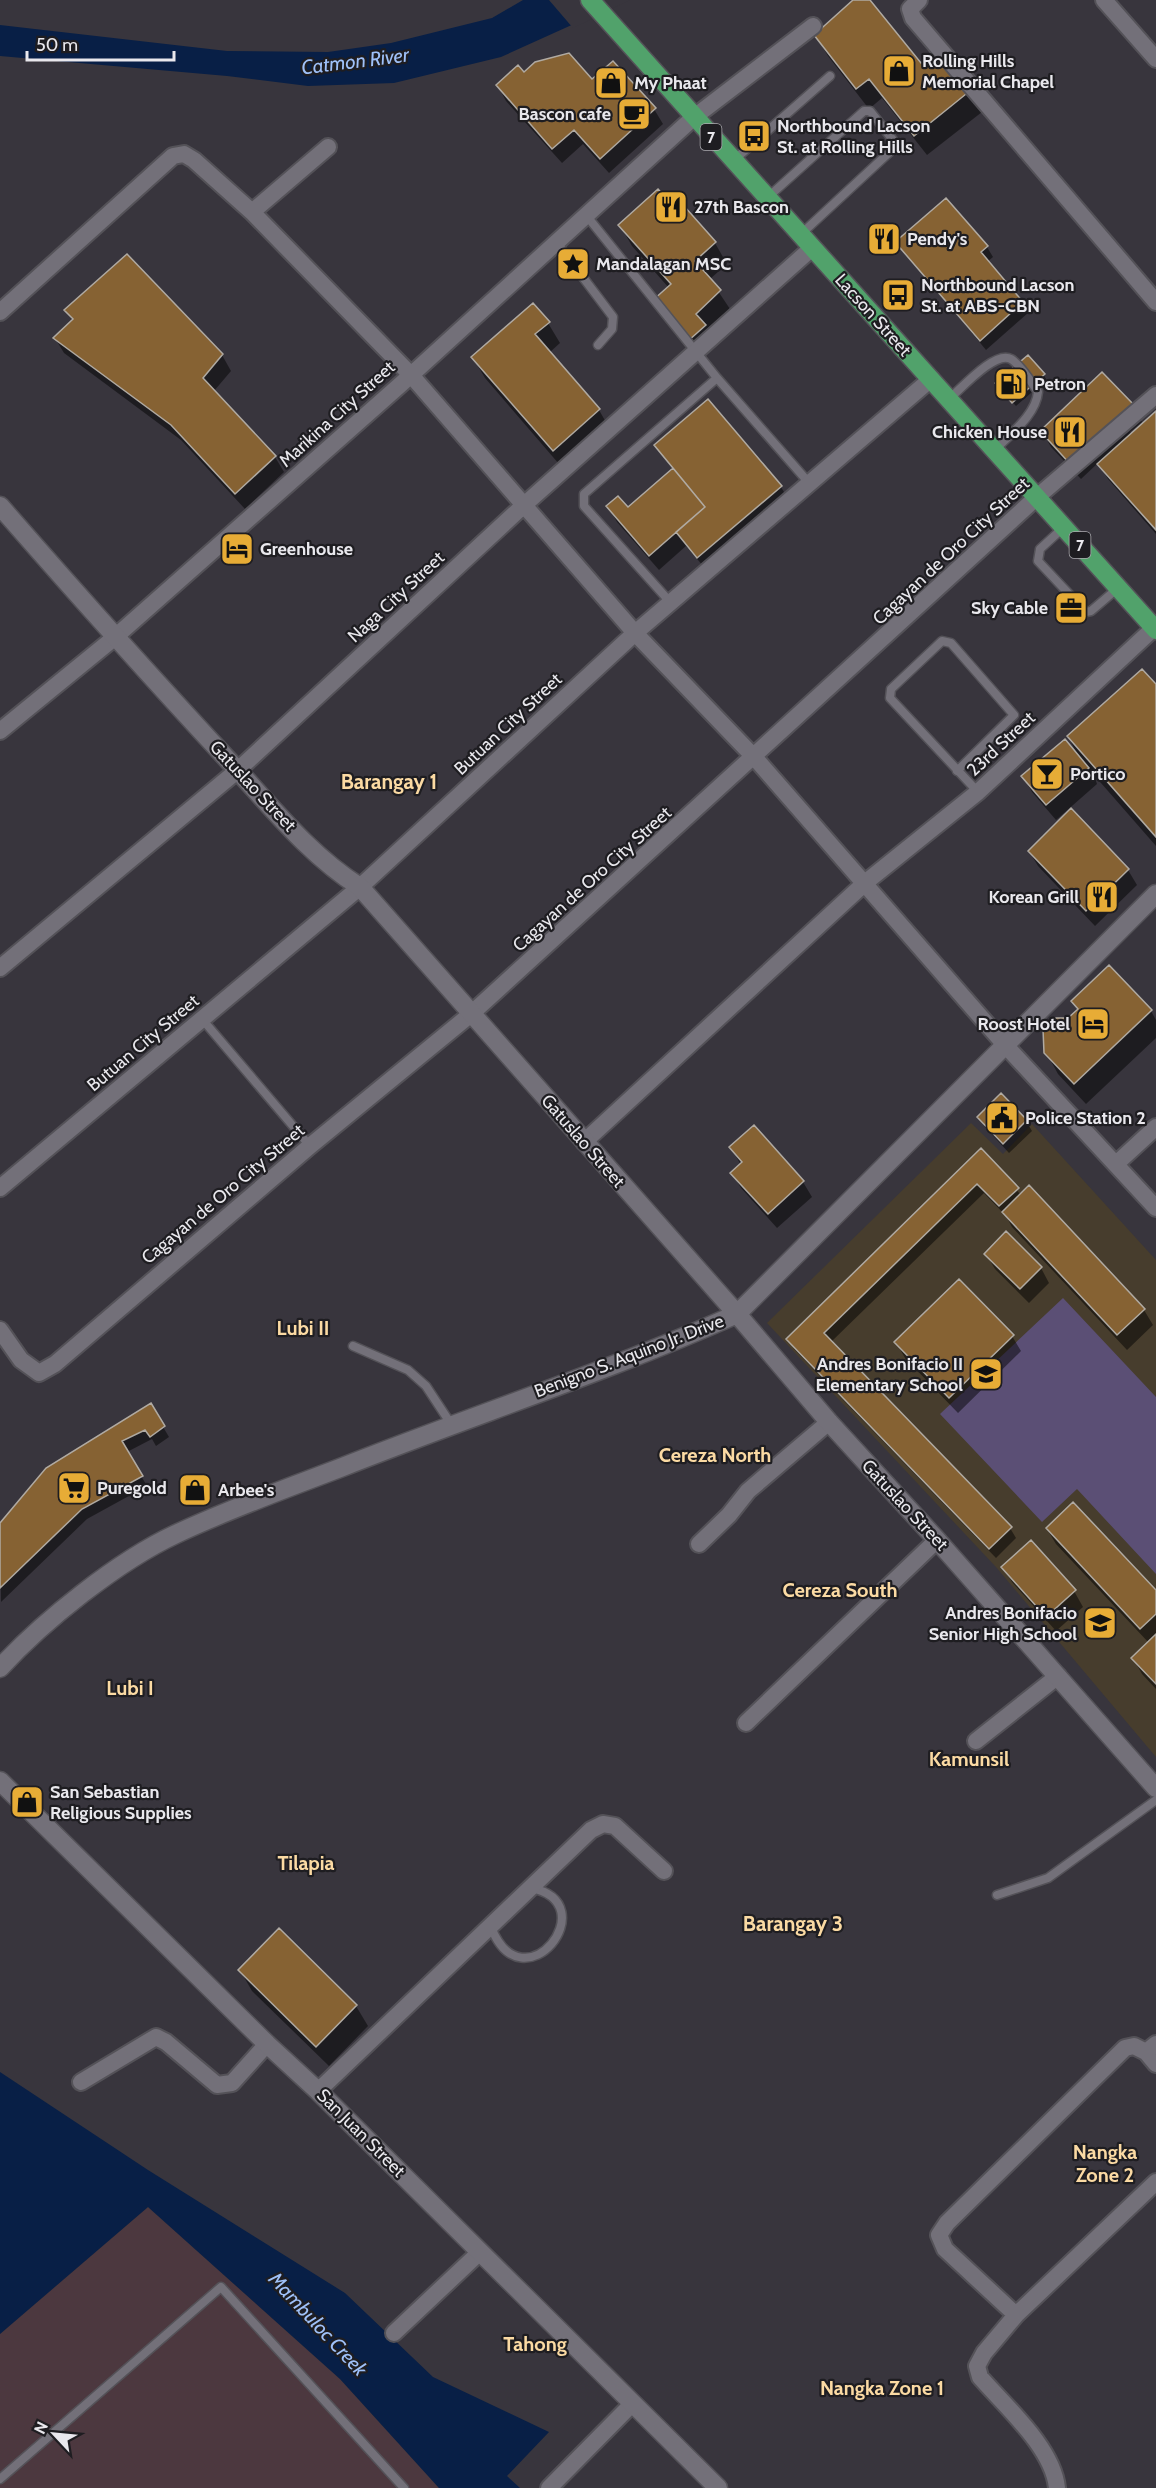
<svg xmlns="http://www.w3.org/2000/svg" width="1156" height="2488" viewBox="0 0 1156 2488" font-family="Cabin,sans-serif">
<rect width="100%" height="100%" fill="#38353d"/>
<path fill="#4c383f" d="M148,2207L340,2379L439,2488H0V2334Z"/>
<path fill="#473d2d" d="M971,1123L1003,1154L1032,1124L1156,1260V1757L996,1567L767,1323Z"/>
<path fill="#5b4f75" d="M1063,1298L1156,1397V1574L1077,1489L1042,1522L940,1414Z"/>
<path fill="#081f46" d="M523,0H627L501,57L394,83L308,86L227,76L0,56V25L227,51L328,52L391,43L492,18Z
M0,2072L148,2170L345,2293L433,2377L549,2432L507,2476L520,2488H439L340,2379L148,2207L0,2334Z"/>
<path fill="#38353d" d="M549,0H630L573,28Z"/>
<path fill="#0007" d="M856,0H868L921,65L970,91L982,112L927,155L882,98L869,109L828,56L816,36Z
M592,82L654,109L663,124L609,173L583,144L562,163L506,101L498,86Z
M946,200L987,247L993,257L987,262L1028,313L986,350L897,242Z
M685,210L715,243L727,264L710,279L732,312L709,333L716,346L700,361L666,322L654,301L669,288L632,246L620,225L679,215Z
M66,310L222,355L231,371L214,391L275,457L284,472L245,509L181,440L64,353L55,338L73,322Z
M548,323L560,343L549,353L599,410L611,431L565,471L485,378L473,358Z
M1044,375L1046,380L1016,406L999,388Z
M1133,406L1142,422L1130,432L1132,434L1156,413V534L1108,479L1098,463L1081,479L1051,447L1042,431Z
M656,445L781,487L787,497L704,567L686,546L659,570L617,522L608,506L627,510L673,470Z
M1156,687V846L1094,775L1097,784L1056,820L1032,792L1023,777L1079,758L1068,736Z
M1071,810L1128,870L1137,885L1095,926L1038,866L1029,851Z
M1073,1002L1151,1011L1156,1020V1038L1086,1104L1058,1074L1046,1052L1068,1020L1078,1011Z
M979,1117L1026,1121L1032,1131L1009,1153L985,1127Z
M731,1148L803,1182L812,1197L777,1228L741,1188L732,1173L741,1165Z
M981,1150L1021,1195L1144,1310L1153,1325L1127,1350L1012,1227L1006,1216L984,1193L831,1342L1010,1528L1016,1538L996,1558L794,1349L788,1339Z
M986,1254L1041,1268L1049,1283L1029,1303L995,1269Z
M1012,1336L1021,1351L958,1413L905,1358L896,1342Z
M150,1405L169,1437L156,1446L152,1439L127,1452L147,1486L87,1519L1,1602L0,1525Z
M1047,1529L1156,1592V1689L1142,1674L1133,1658L1149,1643L1056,1544Z
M1003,1567L1074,1591L1083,1607L1056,1631L1012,1582Z
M240,1970L356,2006L368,2026L329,2066L252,1991Z"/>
<path fill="#866233" stroke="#b0aaa2" stroke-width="1.5" d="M853,0H870L921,63L938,49L971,90L914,136L869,79L856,89L814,35Z
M569,53L592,79L613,61L656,108L600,159L574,130L552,149L496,85L518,65L524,72L535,62Z
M658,189L679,213L685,207L716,242L695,261L721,290L696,314L706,325L688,341L652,301L671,284L618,225Z
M946,198L988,246L981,252L1023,302L980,341L895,242Z
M127,254L223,354L203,378L276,456L235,494L171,425L53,338L73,319L64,310Z
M533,303L550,322L535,334L600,409L553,451L471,357Z
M1028,355L1045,374L1012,403L995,383Z
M1102,372L1134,405L1071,465L1040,431Z
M708,399L782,486L697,558L676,532L705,507L654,445Z
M1156,411V530L1097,464Z
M673,468L705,507L649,556L606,506L618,496L628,507Z
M1142,669L1156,684V837L1067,736Z
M1065,739L1089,768L1046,805L1021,776Z
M1071,808L1129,869L1086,911L1028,851Z
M1109,965L1152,1010L1074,1084L1044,1053L1043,1029L1055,1018H1068L1078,1009L1071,1001Z
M1001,1093L1027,1120L1003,1144L977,1117Z
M754,1125L804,1181L768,1214L730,1173L742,1162L729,1147Z
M981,1148L1019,1188L999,1206L977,1184L824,1333L1012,1527L989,1549L786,1339Z
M1029,1185L1145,1309L1117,1335L1002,1212Z
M1006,1231L1042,1267L1020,1289L984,1254Z
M959,1279L1014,1335L949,1398L894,1342Z
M151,1403L165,1426L150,1437L145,1430L122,1441L143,1476L82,1509L0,1588V1523L46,1468Z
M1073,1502L1156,1590V1614L1140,1629L1046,1528Z
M1031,1540L1076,1590L1046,1617L1001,1567Z
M1156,1634V1684L1131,1658Z
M279,1928L357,2005L316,2047L238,1970Z"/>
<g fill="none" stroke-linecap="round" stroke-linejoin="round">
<defs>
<path id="lane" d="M733,161L830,76
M767,198L864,111H870L893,140L894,148L800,235
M586,215L717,378L810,484
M557,243L613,317L612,329L598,345
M949,399C961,389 995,350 1011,359C1021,365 1031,382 1038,392C1036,415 1010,434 995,450
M1064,527L1040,549L1038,561L1086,612L1091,611L1118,588
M671,603L584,506V494L717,378
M957,771L1014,715L951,643L942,641L891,689L890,698L978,792
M202,1019L310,1146
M353,1346L408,1370L426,1386L451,1424
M997,1895L1048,1878L1156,1800
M491,1927C523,2009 607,1903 531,1888
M0,2479L221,2287L404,2488"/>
<path id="street" d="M919,0L910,9L913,18L1156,302
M1104,0L1156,59
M252,212L328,147
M0,312L173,156L184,154L194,160L252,212L411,375L635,633L755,758L1006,1046L1156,1208
M0,731L114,638L400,385L693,118L813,26
M0,968L238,770L524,505L812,248
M584,1142L866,882L978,792L1156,626
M1116,1164L1156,1127
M0,1188L360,887L635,633L931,379
M0,1330L21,1360L39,1373L55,1364L310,1146L471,1014L1037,497L1156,395
M699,1544L729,1515L748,1491L829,1422
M746,1723L937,1540
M976,1741L1058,1676
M1146,2052L1156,2064
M81,2082L156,2037L166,2042L217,2085L232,2083L267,2044
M318,2091L591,1830L603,1824L615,1826L664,1871
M1016,2315L945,2249L939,2235L947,2223L1125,2048L1134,2046L1146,2052L1156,2044
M394,2333L480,2252
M549,2488L632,2404
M1057,2488C1053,2448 1006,2407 980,2377L977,2366L984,2353L1016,2315L1156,2182"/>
<path id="secondary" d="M0,506C75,592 151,677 229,761C270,805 309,855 360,887L737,1314L829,1422L937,1540L1156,1788
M0,1668C43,1621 118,1561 176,1534C229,1509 285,1489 340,1468C471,1416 607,1372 737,1314L1156,894
M0,1781L267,2044L318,2091L718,2488"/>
<path id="primary" d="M590,0L1156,630"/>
</defs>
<use href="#lane" stroke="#545258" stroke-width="11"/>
<use href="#street" stroke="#545258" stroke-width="20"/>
<use href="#secondary" stroke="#545258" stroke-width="21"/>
<use href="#primary" stroke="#545258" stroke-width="21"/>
<use href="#lane" stroke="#737079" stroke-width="8"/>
<use href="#street" stroke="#737079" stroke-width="16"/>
<use href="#secondary" stroke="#737079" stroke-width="18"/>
<use href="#primary" stroke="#51a26b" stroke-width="18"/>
</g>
<defs>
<symbol id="shop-square" viewBox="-11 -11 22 22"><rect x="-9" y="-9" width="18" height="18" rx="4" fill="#e7ac36" stroke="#1e1d21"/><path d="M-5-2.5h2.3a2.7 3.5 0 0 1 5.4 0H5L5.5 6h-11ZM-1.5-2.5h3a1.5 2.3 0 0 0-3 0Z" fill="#111"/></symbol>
<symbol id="cafe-square" viewBox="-11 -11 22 22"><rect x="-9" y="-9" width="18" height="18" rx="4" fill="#e7ac36" stroke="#1e1d21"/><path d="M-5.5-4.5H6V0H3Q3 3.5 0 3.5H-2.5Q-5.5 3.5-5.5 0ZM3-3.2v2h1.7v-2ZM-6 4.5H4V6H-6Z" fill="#111"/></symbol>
<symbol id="bus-square" viewBox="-11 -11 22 22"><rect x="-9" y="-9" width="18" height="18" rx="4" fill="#e7ac36" stroke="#1e1d21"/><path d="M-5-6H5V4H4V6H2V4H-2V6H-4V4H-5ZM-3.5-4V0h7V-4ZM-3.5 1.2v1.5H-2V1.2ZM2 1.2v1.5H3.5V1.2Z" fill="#111"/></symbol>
<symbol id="restaurant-square" viewBox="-11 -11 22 22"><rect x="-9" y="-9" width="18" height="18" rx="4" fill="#e7ac36" stroke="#1e1d21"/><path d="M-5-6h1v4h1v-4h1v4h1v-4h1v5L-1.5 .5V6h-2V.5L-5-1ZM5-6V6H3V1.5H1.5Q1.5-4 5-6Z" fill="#111"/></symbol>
<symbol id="sight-square" viewBox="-11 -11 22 22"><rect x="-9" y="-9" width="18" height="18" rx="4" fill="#e7ac36" stroke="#1e1d21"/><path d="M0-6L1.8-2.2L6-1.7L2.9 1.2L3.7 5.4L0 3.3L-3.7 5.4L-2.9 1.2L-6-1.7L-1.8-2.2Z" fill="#111"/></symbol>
<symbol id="fuel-square" viewBox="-11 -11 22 22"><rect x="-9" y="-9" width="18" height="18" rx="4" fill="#e7ac36" stroke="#1e1d21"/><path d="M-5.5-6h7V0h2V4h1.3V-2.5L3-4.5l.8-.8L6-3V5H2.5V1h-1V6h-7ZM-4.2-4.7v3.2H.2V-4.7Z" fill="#111"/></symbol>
<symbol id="hotel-square" viewBox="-11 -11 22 22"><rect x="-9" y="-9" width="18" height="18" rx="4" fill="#e7ac36" stroke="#1e1d21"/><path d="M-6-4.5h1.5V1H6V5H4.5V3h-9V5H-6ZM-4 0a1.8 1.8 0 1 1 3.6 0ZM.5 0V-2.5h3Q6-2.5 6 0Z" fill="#111"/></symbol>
<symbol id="office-square" viewBox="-11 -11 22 22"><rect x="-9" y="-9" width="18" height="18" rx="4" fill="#e7ac36" stroke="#1e1d21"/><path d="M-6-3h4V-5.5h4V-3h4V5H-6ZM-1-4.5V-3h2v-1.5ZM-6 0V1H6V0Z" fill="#111"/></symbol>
<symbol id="bar-square" viewBox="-11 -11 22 22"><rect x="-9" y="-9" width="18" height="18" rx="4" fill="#e7ac36" stroke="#1e1d21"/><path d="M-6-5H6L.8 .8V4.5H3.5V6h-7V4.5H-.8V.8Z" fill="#111"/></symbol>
<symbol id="civic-square" viewBox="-11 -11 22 22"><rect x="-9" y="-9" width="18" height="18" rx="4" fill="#e7ac36" stroke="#1e1d21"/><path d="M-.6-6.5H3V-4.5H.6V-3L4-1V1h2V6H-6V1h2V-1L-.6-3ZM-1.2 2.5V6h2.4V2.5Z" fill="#111"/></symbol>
<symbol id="school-square" viewBox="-11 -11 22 22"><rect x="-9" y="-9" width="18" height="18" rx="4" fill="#e7ac36" stroke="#1e1d21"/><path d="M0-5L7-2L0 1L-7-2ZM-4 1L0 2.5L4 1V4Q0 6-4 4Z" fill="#111"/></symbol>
<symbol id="supermarket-square" viewBox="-11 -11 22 22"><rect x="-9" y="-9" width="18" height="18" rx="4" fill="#e7ac36" stroke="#1e1d21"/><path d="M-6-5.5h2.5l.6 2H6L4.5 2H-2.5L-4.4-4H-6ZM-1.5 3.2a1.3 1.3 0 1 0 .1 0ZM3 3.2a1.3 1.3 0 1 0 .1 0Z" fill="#111"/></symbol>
</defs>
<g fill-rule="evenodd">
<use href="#shop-square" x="880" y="52" width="38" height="38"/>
<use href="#shop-square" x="592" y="64" width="38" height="38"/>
<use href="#cafe-square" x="615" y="95" width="38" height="38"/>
<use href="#bus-square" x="735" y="117" width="38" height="38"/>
<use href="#restaurant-square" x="652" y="188" width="38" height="38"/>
<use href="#restaurant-square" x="865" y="220" width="38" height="38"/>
<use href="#sight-square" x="554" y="245" width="38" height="38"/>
<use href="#bus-square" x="879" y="276" width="38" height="38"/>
<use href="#fuel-square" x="992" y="365" width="38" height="38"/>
<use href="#restaurant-square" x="1051" y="413" width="38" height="38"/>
<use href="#hotel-square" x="218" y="530" width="38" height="38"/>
<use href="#office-square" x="1052" y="589" width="38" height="38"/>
<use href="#bar-square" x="1028" y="755" width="38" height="38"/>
<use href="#restaurant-square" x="1083" y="878" width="38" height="38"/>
<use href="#hotel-square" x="1074" y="1005" width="38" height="38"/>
<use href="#civic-square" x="983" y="1099" width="38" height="38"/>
<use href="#school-square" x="967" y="1355" width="38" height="38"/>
<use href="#supermarket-square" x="55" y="1469" width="38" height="38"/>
<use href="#shop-square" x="176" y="1471" width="38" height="38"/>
<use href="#school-square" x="1081" y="1604" width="38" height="38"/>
<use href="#shop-square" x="8" y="1783" width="38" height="38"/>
</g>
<g text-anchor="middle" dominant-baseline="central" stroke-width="4.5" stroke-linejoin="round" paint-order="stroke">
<g fill="#1e1d21" stroke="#acabb0" stroke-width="1.5">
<rect x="700.5" y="124" width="21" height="26" rx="4.5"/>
<rect x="1069.5" y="532" width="21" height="26" rx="4.5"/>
</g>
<g font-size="16" font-weight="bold" fill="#e9e8ed">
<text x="711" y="137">7</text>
<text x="1080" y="545">7</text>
</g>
<g font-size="18" font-weight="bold" fill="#e9e8ed" stroke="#1e1d21" text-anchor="start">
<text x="922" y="61">Rolling Hills<tspan x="922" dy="21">Memorial Chapel</tspan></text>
<text x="634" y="83">My Phaat</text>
<text x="611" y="114" text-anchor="end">Bascon cafe</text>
<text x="777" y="126">Northbound Lacson<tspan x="777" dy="21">St. at Rolling Hills</tspan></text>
<text x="694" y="207">27th Bascon</text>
<text x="907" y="239">Pendy's</text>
<text x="596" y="264">Mandalagan MSC</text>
<text x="921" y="285">Northbound Lacson<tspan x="921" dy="21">St. at ABS-CBN</tspan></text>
<text x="1034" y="384">Petron</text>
<text x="1047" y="432" text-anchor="end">Chicken House</text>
<text x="260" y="549">Greenhouse</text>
<text x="1048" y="608" text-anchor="end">Sky Cable</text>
<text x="1070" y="774">Portico</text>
<text x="1079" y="897" text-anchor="end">Korean Grill</text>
<text x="1070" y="1024" text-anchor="end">Roost Hotel</text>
<text x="1025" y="1118">Police Station 2</text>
<text x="963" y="1364" text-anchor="end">Andres Bonifacio II<tspan x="963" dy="21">Elementary School</tspan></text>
<text x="97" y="1488">Puregold</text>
<text x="218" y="1490">Arbee's</text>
<text x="1077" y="1613" text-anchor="end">Andres Bonifacio<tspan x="1077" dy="21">Senior High School</tspan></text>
<text x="50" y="1792">San Sebastian<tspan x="50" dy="21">Religious Supplies</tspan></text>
</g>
<g font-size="18" fill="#e9e8ed" stroke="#1e1d21">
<text transform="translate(873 315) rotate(48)">Lacson Street</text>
<text transform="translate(337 414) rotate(-42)">Marikina City Street</text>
<text transform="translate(951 551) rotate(-43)">Cagayan de Oro City Street</text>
<text transform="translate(396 597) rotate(-43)">Naga City Street</text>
<text transform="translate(508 724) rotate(-43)">Butuan City Street</text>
<text transform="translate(1001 744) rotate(-43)">23rd Street</text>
<text transform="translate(253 786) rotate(47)">Gatuslao Street</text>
<text transform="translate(592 879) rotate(-42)">Cagayan de Oro City Street</text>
<text transform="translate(143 1043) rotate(-40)">Butuan City Street</text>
<text transform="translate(583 1141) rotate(49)">Gatuslao Street</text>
<text transform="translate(223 1194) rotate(-40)">Cagayan de Oro City Street</text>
<text transform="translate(629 1356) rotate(-21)">Benigno S. Aquino Jr. Drive</text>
<text transform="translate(905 1505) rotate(47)">Gatuslao Street</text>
<text transform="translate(361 2133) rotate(45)">San Juan Street</text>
</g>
<g font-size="20" font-style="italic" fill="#9fc1f9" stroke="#1e1d21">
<text transform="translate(355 61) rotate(-7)">Catmon River</text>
<text transform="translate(318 2324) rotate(47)">Mambuloc Creek</text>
</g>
<g font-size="20" font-weight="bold" fill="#fbdaa3" stroke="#1e1d21">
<text x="303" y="1328">Lubi II</text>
<text x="715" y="1455">Cereza North</text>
<text x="840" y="1590">Cereza South</text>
<text x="130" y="1688">Lubi I</text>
<text x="969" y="1759">Kamunsil</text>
<text x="306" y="1863">Tilapia</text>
<text x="1105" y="2152">Nangka<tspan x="1105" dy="23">Zone 2</tspan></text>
<text x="535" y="2344">Tahong</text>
<text x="882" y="2388">Nangka Zone 1</text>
</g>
<g font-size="21" font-weight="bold" fill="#fbdaa3" stroke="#1e1d21">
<text x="389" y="781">Barangay 1</text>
<text x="793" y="1923">Barangay 3</text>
</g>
</g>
<g transform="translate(54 2434) rotate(296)" stroke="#1e1d21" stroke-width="4.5" paint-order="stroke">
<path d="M0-4.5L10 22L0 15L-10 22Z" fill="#e9e8ed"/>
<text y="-9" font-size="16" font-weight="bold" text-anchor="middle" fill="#e9e8ed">N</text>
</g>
<path d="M27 51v9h147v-9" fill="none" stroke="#e9e8ed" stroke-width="3"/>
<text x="36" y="51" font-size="18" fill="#e9e8ed" stroke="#1e1d21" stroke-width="4.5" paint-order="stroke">50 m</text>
</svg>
